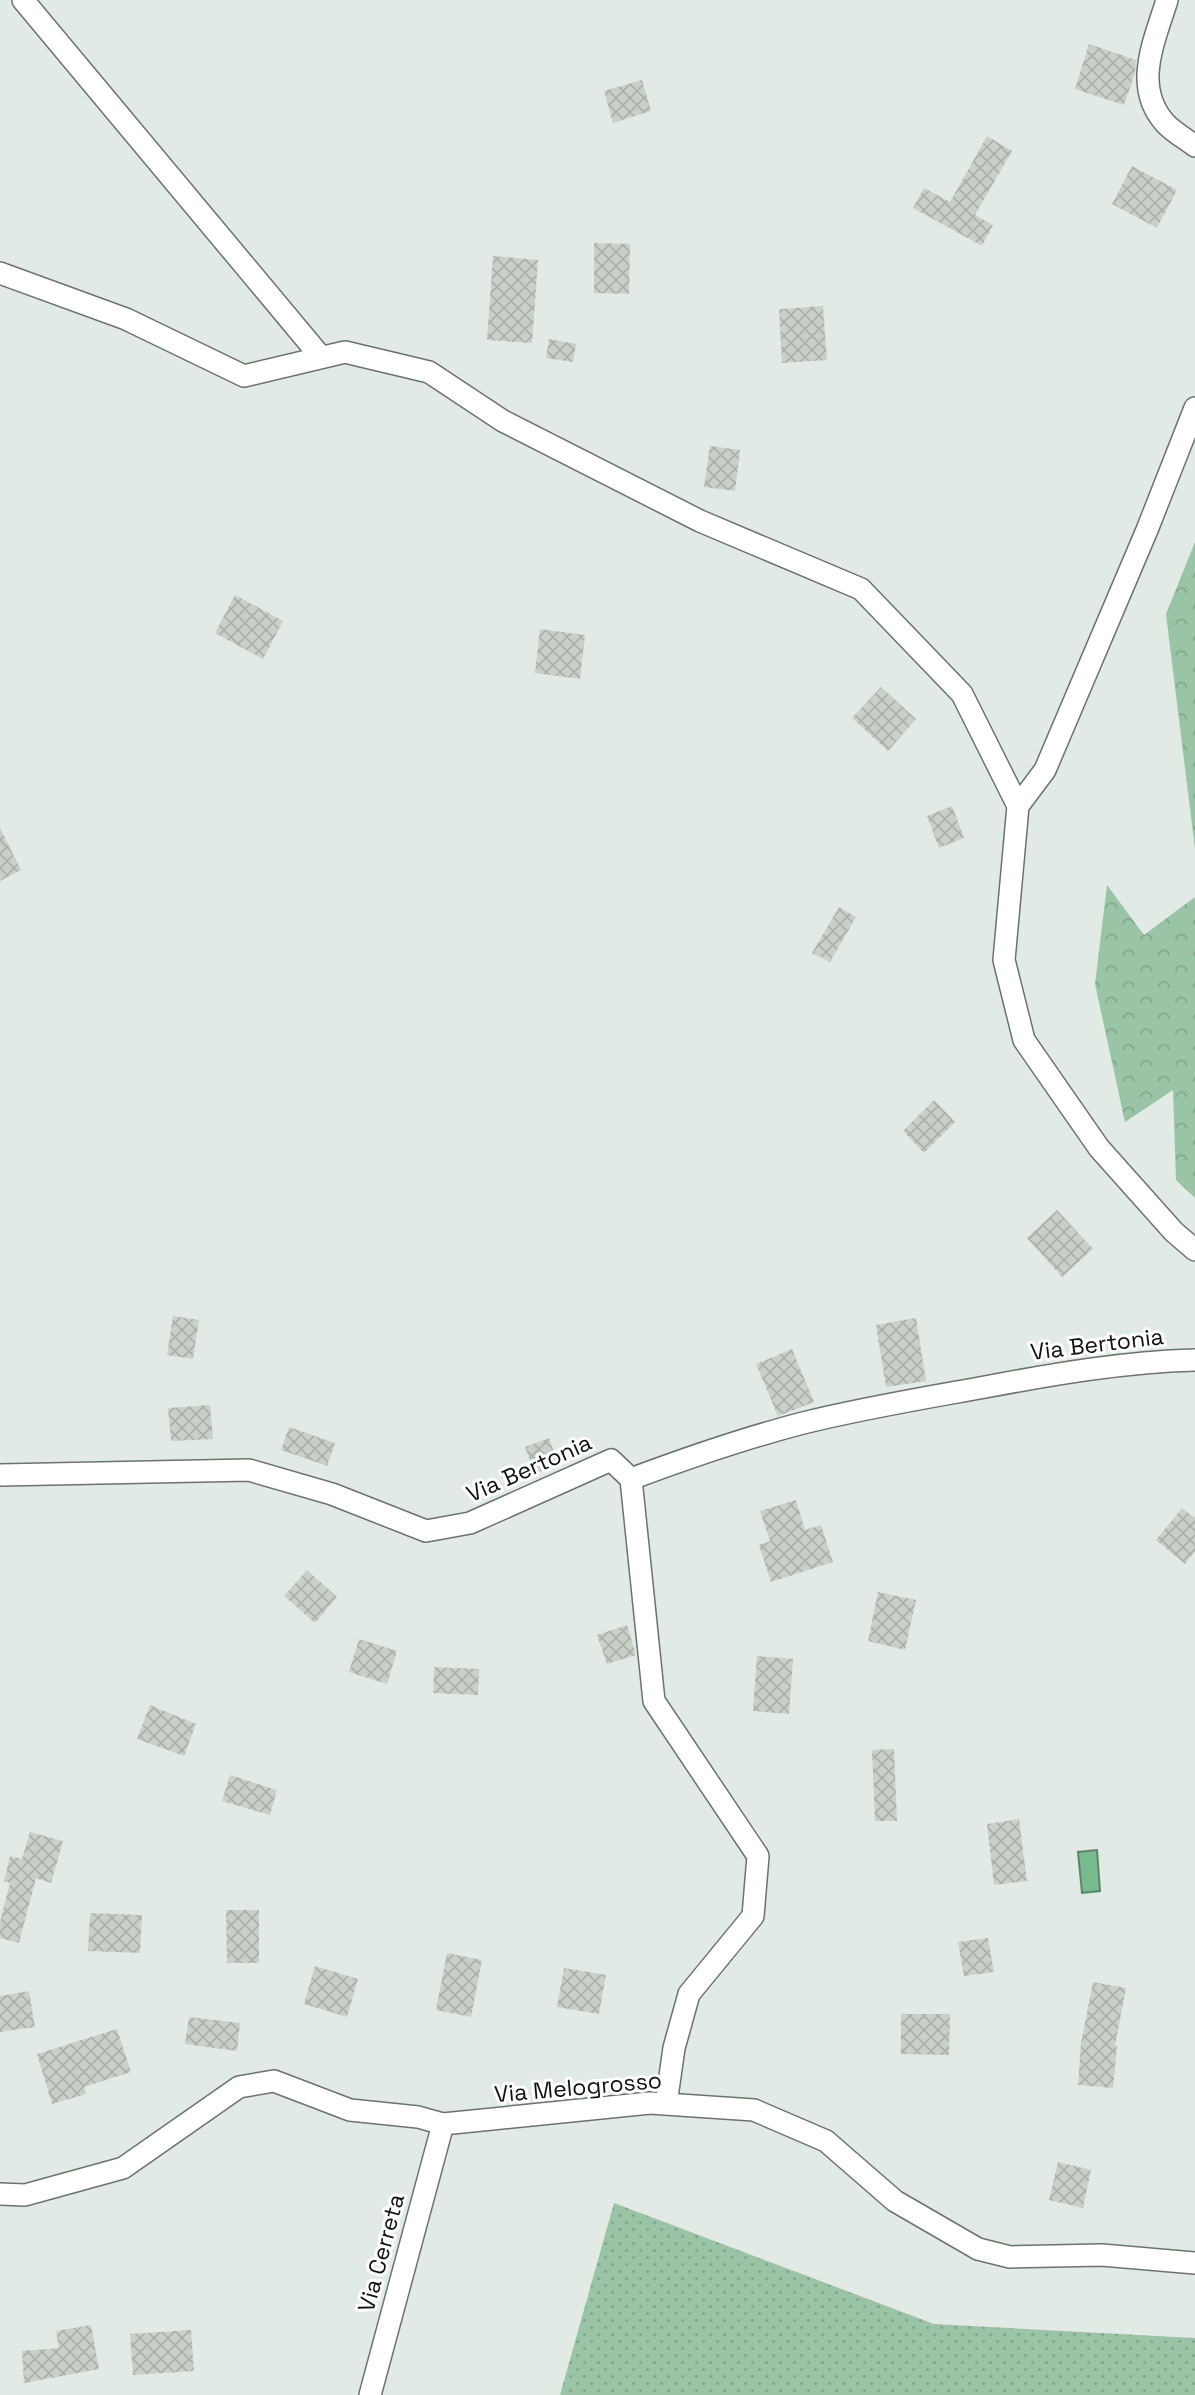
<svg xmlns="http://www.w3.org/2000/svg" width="1195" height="2395" viewBox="0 0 1195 2395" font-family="'Space Grotesk',sans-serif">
<defs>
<pattern id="grass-dots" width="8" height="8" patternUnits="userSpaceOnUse" patternTransform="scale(1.75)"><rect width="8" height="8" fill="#99c4a6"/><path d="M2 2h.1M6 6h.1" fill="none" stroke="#83a78e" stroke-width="1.8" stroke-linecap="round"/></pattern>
<pattern id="forest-crowns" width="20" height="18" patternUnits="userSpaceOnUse" patternTransform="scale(1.75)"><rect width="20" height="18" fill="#99c4a6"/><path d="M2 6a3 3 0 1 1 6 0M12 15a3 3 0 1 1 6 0" fill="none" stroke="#83a78e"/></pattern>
<pattern id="building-cross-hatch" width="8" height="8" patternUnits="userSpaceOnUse" patternTransform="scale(1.75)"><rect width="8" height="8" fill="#c7d0c9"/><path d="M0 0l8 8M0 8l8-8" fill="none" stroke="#aab2ab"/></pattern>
</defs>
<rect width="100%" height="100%" fill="#e1eae4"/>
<path fill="url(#grass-dots)" d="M614,2203L934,2324L1195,2338V2395H560Z"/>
<path fill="url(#forest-crowns)" d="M1195,542V849L1166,614Z
M1107,885L1144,935L1195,897V1198L1176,1180L1173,1090L1125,1122L1095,984Z"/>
<path fill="#79ba8f" stroke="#598769" stroke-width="2" d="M1097,1850L1100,1891L1082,1893L1078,1852Z"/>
<path fill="url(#building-cross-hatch)" d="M1089,44L1136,60L1135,73L1124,105L1075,89Z
M642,80L651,111L613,123L604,91Z
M987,136L1012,151L975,215L993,225L982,246L913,208L924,188L950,202Z
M1132,166L1177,190L1157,228L1112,204Z
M594,243L630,244L629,294L594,293Z
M493,256L538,260L532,343L487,340Z
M823,306L827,360L782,363L779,309Z
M549,339L576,344L573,362L546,358Z
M710,446L740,450L735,491L704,487Z
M235,595L283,621L263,659L215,633Z
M540,629L585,635L580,679L535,673Z
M881,687L916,719L888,751L852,718Z
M952,806L964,838L939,848L927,816Z
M0,828L21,870L0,881Z
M839,907L856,917L830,962L812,953Z
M934,1100L955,1122L924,1153L903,1131Z
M1057,1210L1093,1249L1062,1277L1027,1238Z
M173,1316L199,1320L193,1359L167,1355Z
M916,1318L926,1381L886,1387L876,1325Z
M792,1349L814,1402L778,1416L756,1364Z
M210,1405L213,1439L171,1441L168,1408Z
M289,1427L335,1443L327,1466L281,1450Z
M549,1438L559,1465L535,1474L525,1447Z
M796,1500L805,1530L821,1525L833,1562L771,1582L759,1545L770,1541L760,1511Z
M1182,1508L1195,1518V1551L1185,1564L1156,1540Z
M307,1570L337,1597L315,1623L284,1596Z
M878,1592L916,1600L905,1650L868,1641Z
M627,1625L636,1655L607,1664L597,1635Z
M359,1639L397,1651L387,1684L349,1672Z
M757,1656L793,1659L789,1714L753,1711Z
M434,1667L479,1669L478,1695L433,1693Z
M150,1705L196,1724L184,1756L137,1739Z
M894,1749L897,1821H875L872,1750Z
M230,1775L277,1790L270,1815L222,1801Z
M1019,1819L1027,1881L994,1885L987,1824Z
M30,1832L63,1841L51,1883L36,1878L19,1943L0,1938V1922L10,1883L4,1881L10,1856L22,1859Z
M226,1910H259V1963H227Z
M90,1913L142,1915L140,1953L88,1951Z
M988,1938L994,1972L964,1976L958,1942Z
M447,1953L482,1960L471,2017L436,2010Z
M315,1966L358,1979L347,2017L304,2004Z
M564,1968L606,1975L599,2014L557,2007Z
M1093,1982L1126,1988L1115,2046H1117L1113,2088L1078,2085L1081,2043Z
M29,1991L35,2027L0,2032V1996Z
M901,2014H950L949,2055L901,2054Z
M189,2017L240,2023L237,2051L185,2044Z
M117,2029L131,2072L84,2087L86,2094L52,2104L37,2054Z
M1058,2162L1091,2170L1083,2208L1049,2200Z
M91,2325L99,2369L24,2383L22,2351L59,2348L56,2331Z
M191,2330L194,2371L133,2375L130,2334Z"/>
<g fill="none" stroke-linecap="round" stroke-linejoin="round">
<defs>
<path id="minor" d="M23,0L321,357
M1167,0C1155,40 1132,86 1165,123C1173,132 1186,139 1195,146
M0,273L126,319L244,376L345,352L429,372L503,421L700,521L861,589L962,694L1018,806
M1195,408L1147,530L1045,770L1018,806L1004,960L1024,1040L1099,1148L1174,1232L1195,1250
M0,1475L249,1470L332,1494L426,1531L470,1523L611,1460L631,1479C687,1458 745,1438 803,1423C863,1408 924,1398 985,1387C1054,1374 1124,1362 1195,1360
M631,1479L654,1701L758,1856L753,1916L689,1994L674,2048L666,2104
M0,2194L25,2195L123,2168L239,2087L274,2081L350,2110L418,2117L443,2124L650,2103L754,2110L826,2141L895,2201L978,2249L1010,2257L1102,2255L1195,2263
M370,2395L443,2124"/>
</defs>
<use href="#minor" stroke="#6b736d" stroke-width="24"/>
<use href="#minor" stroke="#fff" stroke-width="21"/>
</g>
<g text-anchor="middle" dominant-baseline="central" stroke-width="6" stroke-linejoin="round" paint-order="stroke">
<g font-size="23" fill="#0e110f" stroke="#fff">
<text transform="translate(1097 1344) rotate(-7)">Via Bertonia</text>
<text transform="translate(529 1468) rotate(-24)">Via Bertonia</text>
<text transform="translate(578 2087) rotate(-5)">Via Melogrosso</text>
<text transform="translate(381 2253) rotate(-75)">Via Cerreta</text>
</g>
</g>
</svg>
